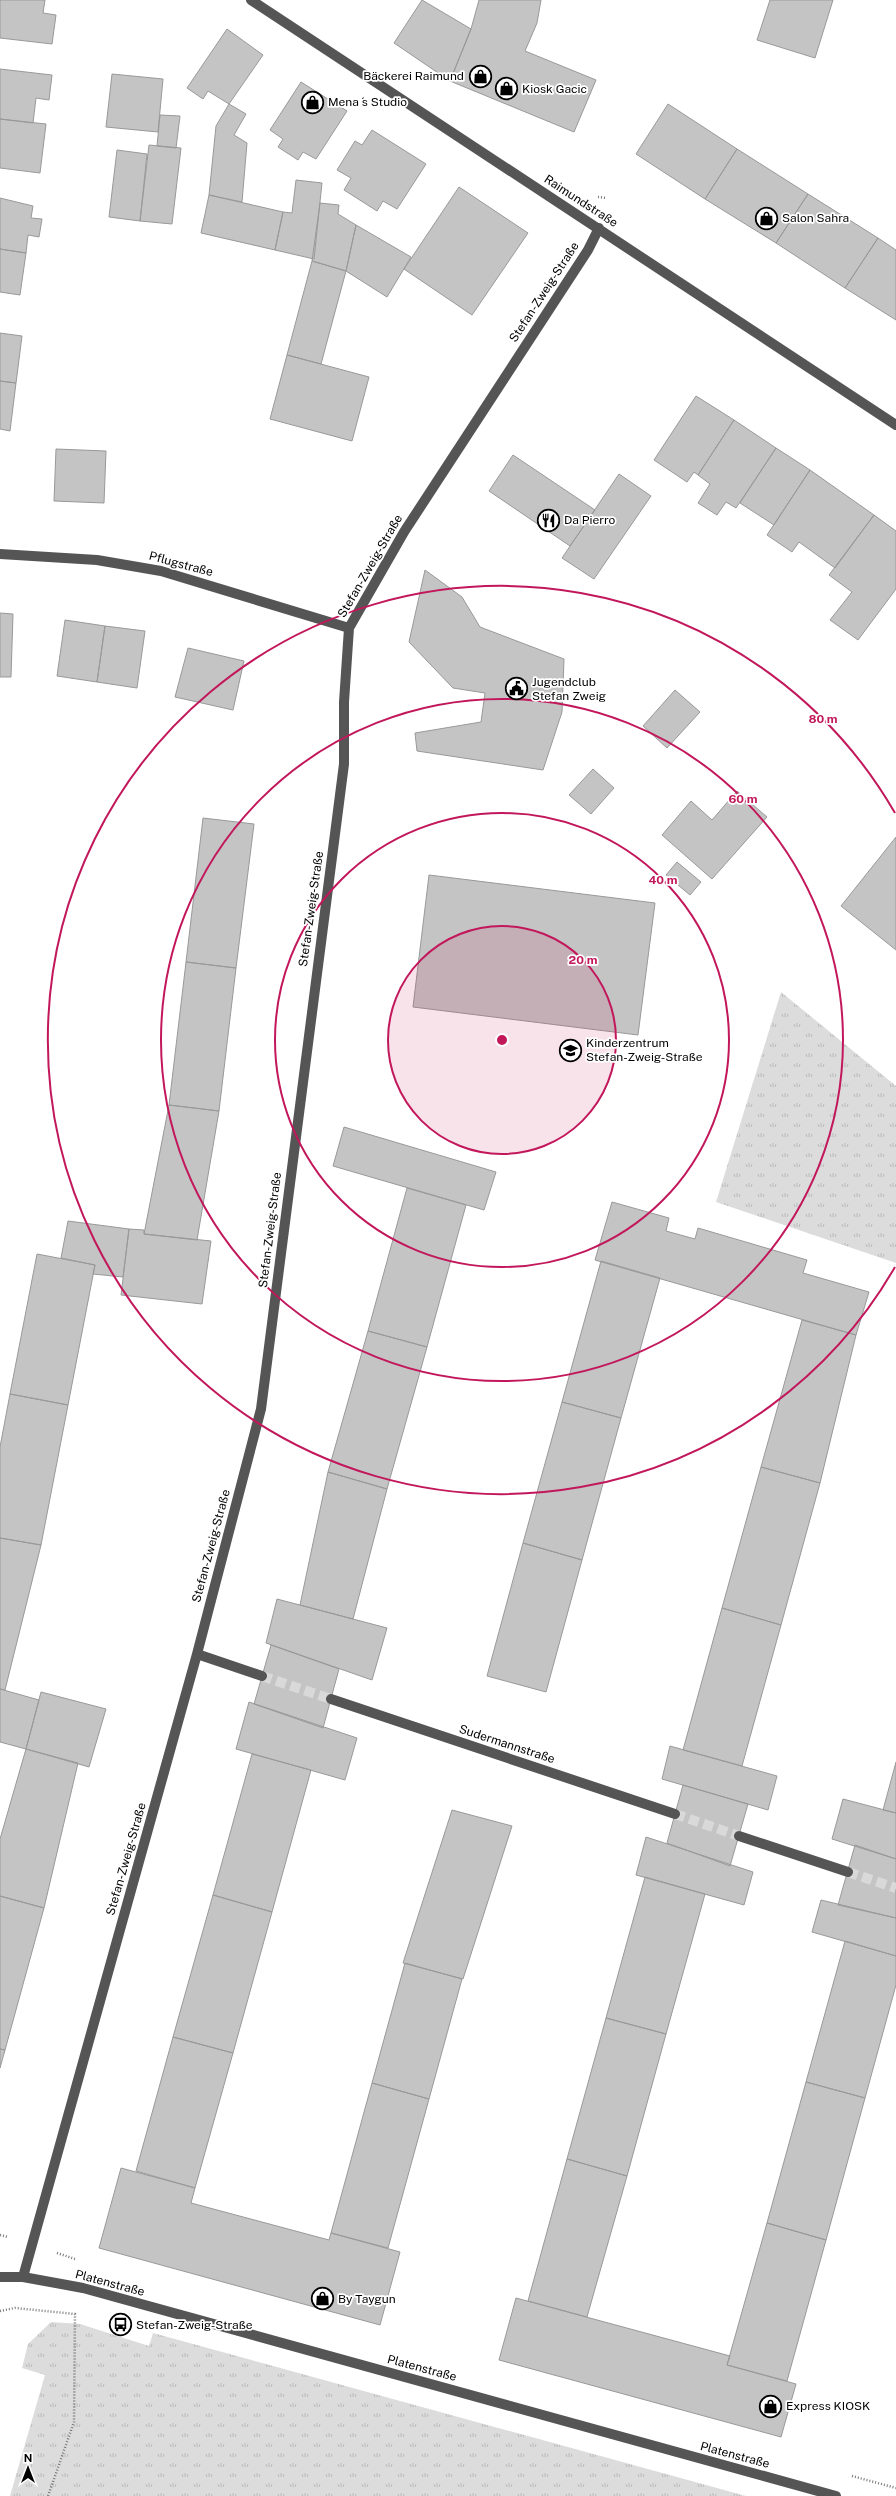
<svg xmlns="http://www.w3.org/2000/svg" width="896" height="2496" viewBox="0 0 896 2496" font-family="'Public Sans',sans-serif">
<defs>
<pattern id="grass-tufts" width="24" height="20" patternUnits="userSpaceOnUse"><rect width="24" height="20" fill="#dcdcdc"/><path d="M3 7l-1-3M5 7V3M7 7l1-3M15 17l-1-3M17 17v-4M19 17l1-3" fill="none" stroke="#bbb"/></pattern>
</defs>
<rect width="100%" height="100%" fill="#fff"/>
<path fill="url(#grass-tufts)" d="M781,992L896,1086V1263L716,1202Z
M51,2322L80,2324L149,2346L153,2333L746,2496H10L45,2375L22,2368L28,2344Z"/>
<path fill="#c4c4c4" stroke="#999" d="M0,0H45L43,13L56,15L52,44L0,38Z
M422,0L471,29L450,81L394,43Z
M479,0H541L537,23L525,51L596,80L574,132L450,81L471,29Z
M770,0H833L815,58L757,40Z
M227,29L263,55L229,104L208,91L203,99L187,88Z
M0,69L52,75L49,100L36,98L33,123L0,119Z
M112,74L163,79L158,132L106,127Z
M301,82L347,111L316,159L303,152L298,160L278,147L283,139L270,130Z
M229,104L246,114L234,135L247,143L242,202L209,195L216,126Z
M668,104L737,149L705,199L636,154Z
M160,115L180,116L176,148L157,146Z
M0,119L46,124L40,173L0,168Z
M372,130L426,164L397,209L383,201L377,211L344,190L351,178L337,170L355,141L362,145Z
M149,145L181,148L172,224L140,221Z
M737,149L808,194L776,243L705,199Z
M117,150L147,154L140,221L109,217Z
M296,180L322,183L314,259L275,250L283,212L292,213Z
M459,187L528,233L472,315L404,269Z
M808,194L878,238L845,288L776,243Z
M209,195L283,212L275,250L201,233Z
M0,198L33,206L31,218L42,219L39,237L28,235L26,253L0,249Z
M320,203L339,205L338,214L356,225L346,271L312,261Z
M356,225L411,257L387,297L346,271Z
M878,238L896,250V320L845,288Z
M0,249L26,253L20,295L0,292Z
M312,261L346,271L321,364L287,355Z
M0,333L22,336L16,383L0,381Z
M287,355L369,377L352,441L270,419Z
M0,381L16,383L10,431L0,429Z
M696,396L734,420L698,475L694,472L687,482L654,460Z
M734,420L776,448L736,508L726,502L717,515L698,503L710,484L698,475Z
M776,448L810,470L774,525L740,503Z
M56,449L106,451L104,503L54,501Z
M513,455L595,510L570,546L489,491Z
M810,470L874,515L835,568L799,542L792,552L767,535Z
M619,474L651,496L594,579L562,558Z
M874,515L896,531V589L858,640L830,620L852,592L829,575Z
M425,570L462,597L480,627L564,659L562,712L543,770L417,751L415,733L481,722L485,693L453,688L409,642Z
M0,613L13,614L11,677H0Z
M65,620L105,626L97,682L57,676Z
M105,626L145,631L137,688L97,682Z
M188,648L244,661L233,710L175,697Z
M675,690L700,712L667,748L643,726Z
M593,769L614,788L591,814L569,795Z
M737,791L767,817L712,879L662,835L691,801L712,820Z
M203,818L254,824L236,968L186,962Z
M896,837V950L841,906Z
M677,862L701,882L690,895L666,875Z
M429,875L655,903L638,1035L413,1007Z
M186,962L236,968L219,1111L169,1105Z
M169,1105L219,1111L197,1240L144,1234Z
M344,1127L496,1172L484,1210L333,1166Z
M407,1188L466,1205L427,1347L368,1331Z
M612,1202L669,1218L666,1231L695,1239L698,1228L807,1260L803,1273L869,1292L856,1335L595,1260Z
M68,1221L129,1229L123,1277L93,1274L95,1265L61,1258Z
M129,1229L144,1230V1234L211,1241L202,1304L121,1295Z
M37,1254L95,1265L68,1405L10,1394Z
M601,1261L660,1278L621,1418L562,1402Z
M802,1320L856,1335L820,1483L761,1467Z
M368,1331L427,1347L387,1489L328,1472Z
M10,1394L68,1405L41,1545L0,1538V1447Z
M562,1402L621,1418L582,1560L523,1543Z
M761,1467L820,1483L781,1625L722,1608Z
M328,1472L387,1489L353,1619L300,1605Z
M0,1538L41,1545L5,1690L0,1689Z
M523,1543L582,1560L546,1692L487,1676Z
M277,1599L387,1628L372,1680L266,1643Z
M722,1608L781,1625L742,1766L683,1750Z
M271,1645L339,1669L323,1728L254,1704Z
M0,1689L39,1700L26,1749L0,1742Z
M41,1692L106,1709L89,1767L26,1749Z
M249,1702L357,1738L345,1780L236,1749Z
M670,1746L777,1776L768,1810L662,1779Z
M26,1749L78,1763L44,1908L0,1896V1839Z
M252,1754L311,1770L272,1912L213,1895Z
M896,1762V1813L883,1810Z
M683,1785L748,1804L730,1866L667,1843Z
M843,1799L896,1813V1859L832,1839Z
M452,1810L512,1826L463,1979L403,1963Z
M646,1837L753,1872L744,1905L636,1875Z
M855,1845L896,1859V1918L838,1905Z
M645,1877L705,1894L666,2034L606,2018Z
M213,1895L272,1912L233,2053L173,2037Z
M0,1896L44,1908L5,2050L0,2049Z
M821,1900L896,1918V1956L812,1932Z
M845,1941L896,1956V1985L865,2098L806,2082Z
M405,1963L462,1979L429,2099L372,2083Z
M606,2018L666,2034L627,2176L567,2159Z
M173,2037L233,2053L195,2188L136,2171Z
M0,2049L5,2050L0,2068Z
M806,2082L865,2098L826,2240L767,2223Z
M372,2083L429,2099L388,2248L331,2233Z
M567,2159L627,2176L587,2317L528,2301Z
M121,2168L195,2188L191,2203L329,2240L331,2233L400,2252L380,2325L99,2248Z
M767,2223L826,2240L787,2381L727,2365Z
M516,2298L730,2356L727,2365L796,2384L781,2437L499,2360Z"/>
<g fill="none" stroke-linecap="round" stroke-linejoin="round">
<path stroke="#d9d9d9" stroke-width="10" stroke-dasharray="10 5" stroke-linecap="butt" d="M262,1676L331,1699
M675,1814L739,1836
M848,1872L896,1888"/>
<path stroke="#777" stroke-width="2.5" stroke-dasharray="1 2" stroke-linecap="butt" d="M598,197L607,198
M0,2235L8,2237
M57,2253L75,2259
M0,2311L15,2308L75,2314L74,2422L48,2496
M852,2476L896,2488"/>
<path stroke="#555" stroke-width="10" d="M251,0L896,425
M0,554L97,560L161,571L349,628
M197,1654L262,1676
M331,1699L675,1814
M739,1836L848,1872
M0,2277H23L83,2288L836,2496
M23,2277L197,1654L261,1409L344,764V702L349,628L404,532L588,250L599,228"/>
</g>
<circle cx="502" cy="1040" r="114" fill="#c2185b" fill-opacity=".12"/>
<g fill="none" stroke="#c2185b" stroke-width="2">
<circle cx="502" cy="1040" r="114"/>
<circle cx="502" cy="1040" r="227"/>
<circle cx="502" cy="1040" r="341"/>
<path d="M895 1267A454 454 0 1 1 895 813"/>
</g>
<defs>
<symbol id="shop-ring" viewBox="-11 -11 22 22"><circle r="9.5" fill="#fff" stroke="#000" stroke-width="1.5"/><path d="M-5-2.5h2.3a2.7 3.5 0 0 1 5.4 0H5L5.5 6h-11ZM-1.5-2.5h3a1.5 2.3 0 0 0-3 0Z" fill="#000"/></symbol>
<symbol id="restaurant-ring" viewBox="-11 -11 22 22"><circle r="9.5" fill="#fff" stroke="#000" stroke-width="1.5"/><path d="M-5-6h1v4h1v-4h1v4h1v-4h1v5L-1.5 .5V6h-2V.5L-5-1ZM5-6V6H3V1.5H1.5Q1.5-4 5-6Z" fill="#000"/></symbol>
<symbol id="civic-ring" viewBox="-11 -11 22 22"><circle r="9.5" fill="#fff" stroke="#000" stroke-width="1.5"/><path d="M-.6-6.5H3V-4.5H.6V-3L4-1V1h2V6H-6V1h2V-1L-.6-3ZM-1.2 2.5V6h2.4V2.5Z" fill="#000"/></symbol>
<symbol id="school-ring" viewBox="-11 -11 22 22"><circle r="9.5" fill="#fff" stroke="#000" stroke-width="1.5"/><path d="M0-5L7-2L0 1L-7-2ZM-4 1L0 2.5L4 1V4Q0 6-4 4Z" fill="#000"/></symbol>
<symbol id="bus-ring" viewBox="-11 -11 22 22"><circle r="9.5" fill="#fff" stroke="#000" stroke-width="1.5"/><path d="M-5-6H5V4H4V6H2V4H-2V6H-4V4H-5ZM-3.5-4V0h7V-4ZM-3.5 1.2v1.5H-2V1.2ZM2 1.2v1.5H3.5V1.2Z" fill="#000"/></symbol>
</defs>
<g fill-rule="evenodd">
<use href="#shop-ring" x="468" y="64" width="25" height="25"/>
<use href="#shop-ring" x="494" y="76" width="25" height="25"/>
<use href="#shop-ring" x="300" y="90" width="25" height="25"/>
<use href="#shop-ring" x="754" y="206" width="25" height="25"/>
<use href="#restaurant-ring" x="536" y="508" width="25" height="25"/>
<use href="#civic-ring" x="504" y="676" width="25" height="25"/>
<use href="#school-ring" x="558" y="1038" width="25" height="25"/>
<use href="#shop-ring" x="310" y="2286" width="25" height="25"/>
<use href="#bus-ring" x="108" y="2312" width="25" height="25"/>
<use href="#shop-ring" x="758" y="2394" width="25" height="25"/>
</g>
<g text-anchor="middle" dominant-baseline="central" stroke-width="3.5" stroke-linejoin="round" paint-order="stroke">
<g font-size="12" fill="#000" stroke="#fff" text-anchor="start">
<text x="464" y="76" text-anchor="end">Bäckerei Raimund</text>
<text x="522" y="89">Kiosk Gacic</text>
<text x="328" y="102">Mena ́s Studio</text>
<text x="782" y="218">Salon Sahra</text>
<text x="564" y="520">Da Pierro</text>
<text x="532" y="682">Jugendclub<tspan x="532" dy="14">Stefan Zweig</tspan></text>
<text x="586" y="1043">Kinderzentrum<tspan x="586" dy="14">Stefan-Zweig-Straße</tspan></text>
<text x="338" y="2299">By Taygun</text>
<text x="136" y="2325">Stefan-Zweig-Straße</text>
<text x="786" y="2406">Express KIOSK</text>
</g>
<g font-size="12" fill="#000" stroke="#fff">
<text transform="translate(581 201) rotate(33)">Raimundstraße</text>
<text transform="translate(544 292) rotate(-57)">Stefan-Zweig-Straße</text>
<text transform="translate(181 564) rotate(15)">Pflugstraße</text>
<text transform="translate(370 566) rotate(-60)">Stefan-Zweig-Straße</text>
<text transform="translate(311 909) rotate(-82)">Stefan-Zweig-Straße</text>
<text transform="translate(270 1230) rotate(-83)">Stefan-Zweig-Straße</text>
<text transform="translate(211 1546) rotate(-75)">Stefan-Zweig-Straße</text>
<text transform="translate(507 1744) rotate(18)">Sudermannstraße</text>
<text transform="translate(126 1859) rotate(-74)">Stefan-Zweig-Straße</text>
<text transform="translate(110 2283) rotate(15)">Platenstraße</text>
<text transform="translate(422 2368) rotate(15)">Platenstraße</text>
<text transform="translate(735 2455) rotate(15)">Platenstraße</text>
</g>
</g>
<circle cx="502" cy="1040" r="6" fill="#c2185b" stroke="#fff" stroke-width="2"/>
<g font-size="12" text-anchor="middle" font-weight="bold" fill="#c2185b" stroke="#fff" stroke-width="3.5" stroke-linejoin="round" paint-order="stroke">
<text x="823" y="723">80 m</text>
<text x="743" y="803">60 m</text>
<text x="663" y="884">40 m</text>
<text x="583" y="964">20 m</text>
</g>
<g transform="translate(28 2468)" stroke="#ffffff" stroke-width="3" paint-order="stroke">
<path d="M0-3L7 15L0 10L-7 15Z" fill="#000000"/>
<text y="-6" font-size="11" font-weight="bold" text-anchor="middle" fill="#000000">N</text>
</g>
</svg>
